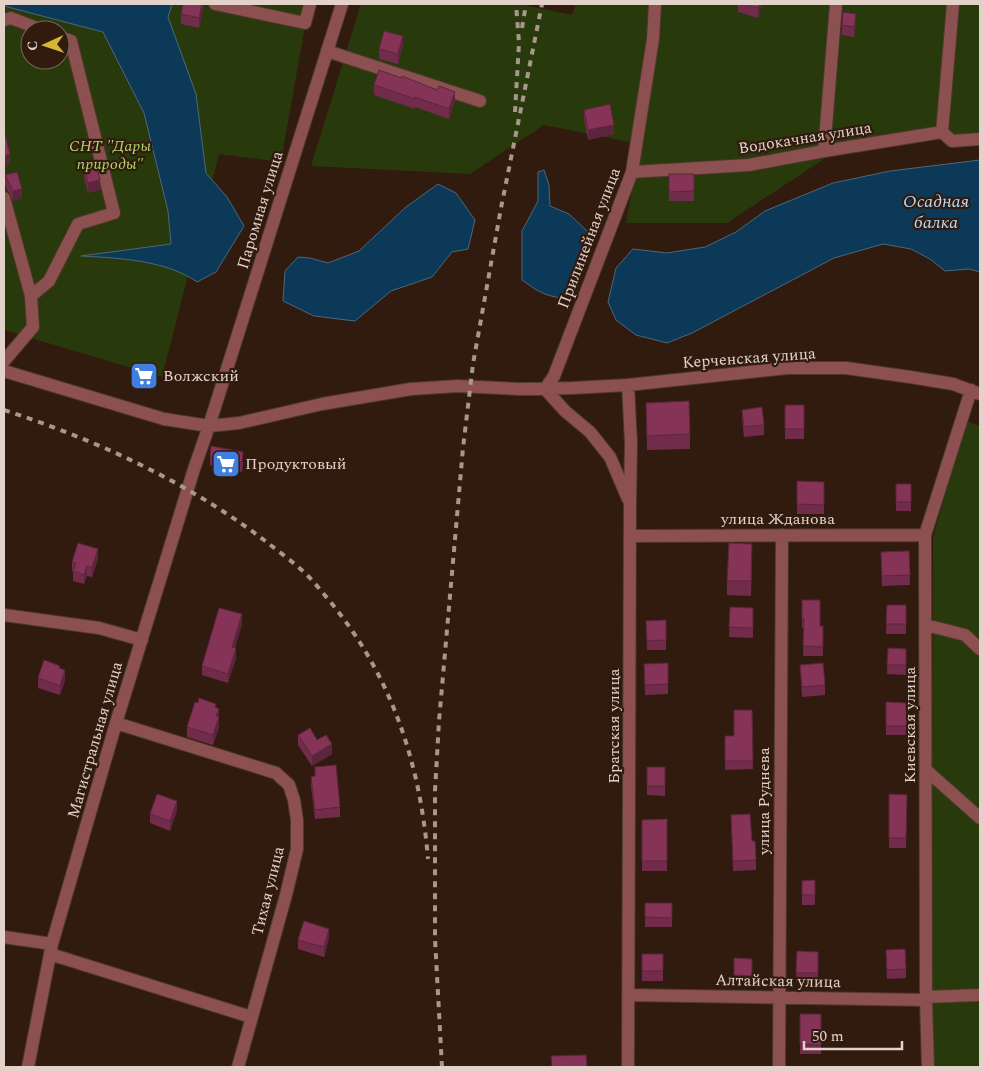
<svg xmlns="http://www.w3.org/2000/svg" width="984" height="1071" viewBox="0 0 984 1071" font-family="Spectral,serif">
<rect width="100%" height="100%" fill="#311b0e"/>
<path fill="#283a0b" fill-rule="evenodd" d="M4,4H309L281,161L311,166L361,4H519L572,15L576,4H980V141L941,138L827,157L727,223H626L640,144L544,125L470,174L311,166L219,154L162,377L4,330ZM30,30H60V60H30Z
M966,421L980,426V1067H931L933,537Z"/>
<path fill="#0d3958" stroke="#4d677a" d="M4,4H172L168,17L196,94L206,173L227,197L244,226L216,272L197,282C166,260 118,258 81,256L171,244L168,211L144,113L103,32L4,6Z
M980,160V272L969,269L945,271L930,259L911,249L883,244L834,258L692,333L667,343L636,335L616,320L608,302L616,268L633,249L667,253L705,247L736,232L765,211L833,183L890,171Z
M544,170L549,185L550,206L569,214L590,234L589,244L577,264L568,292L562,298C544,296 536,290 522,280V231L538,201V172Z
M438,184L456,193L475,220L468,249L452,252L432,277L391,291L355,321L314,316L283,301L285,271L298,257L310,258L328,263L359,251L406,207Z"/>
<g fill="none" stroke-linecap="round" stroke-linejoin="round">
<defs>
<path id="minor" d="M215,4L305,23L310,4
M4,20L11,18L42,30
M327,51L480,101
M942,132L953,4
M824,151L836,4
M632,172L749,165L824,151L942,132L952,141L980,139
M4,198L31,296L33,327L4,361
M31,296L49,281L78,224L114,213L71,41L60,37
M4,371L164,419L209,426L239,423L322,404L411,389L458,386L519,389L572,388L628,385L787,368H846L910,377L953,384L980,394
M628,385L631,443L630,504L628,1067
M628,499L610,457L590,432L565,411L545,389L554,376L632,172L653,39L655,4
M630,536L925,535
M4,615L99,628L142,640
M926,625L965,635L980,649
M116,723L276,773L289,785L294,800L297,820V849L286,895L238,1067
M926,770L980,818
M4,937L52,944
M50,954L251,1017
M629,995L926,1000
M926,997L980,995
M28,1067L52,944L116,723L194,469L209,426L342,4
M779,1067L782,535
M928,1067L926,1000L925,535L971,390"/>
</defs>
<use href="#minor" stroke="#4d382c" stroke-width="14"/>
<use href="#minor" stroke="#8c5050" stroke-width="12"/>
<path stroke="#a9978d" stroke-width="4" stroke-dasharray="6 6" stroke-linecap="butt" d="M522,28L526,4
M515,112L519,43L516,4
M4,410C96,440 186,481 264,540C278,551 295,563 308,576C315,583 321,591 328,599C391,674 420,762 428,859
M442,1067L435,939V791L439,721L463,448L473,364L501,208L542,4"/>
</g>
<path fill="#722c4b" d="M204,4L199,28L181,24V14Z
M738,4H762L758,18L738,12Z
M856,24L854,37L842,35V25Z
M403,45L398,64L379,59V49Z
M374,85L455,101L449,119L415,107V109L374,95Z
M584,110L614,134L588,140L584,119Z
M84,167L100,190L88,193L84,176Z
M669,174L694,191V201H669Z
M5,175L22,198L13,201L5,185Z
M646,403L690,434V449L647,450Z
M785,405H804V439H785Z
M742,410L764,425V435L744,437L742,419Z
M210,456L243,462L242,472L210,465Z
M824,482V514H797V504Z
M896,484H911V511H896Z
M909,551L910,585L882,586L881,552Z
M752,558L751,596L727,595V581Z
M98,559L92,577L87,576L84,584L73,581V572L72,571V562Z
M802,600L820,626H823V656H803L804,628H802Z
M887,605H906V634H886Z
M730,607L753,608V638L729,637Z
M666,620V650H647L646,621Z
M242,624L235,648L236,658L228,683L202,675V666Z
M888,648L906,649V675L887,674Z
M644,664L668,684V694L645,695Z
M800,665L825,685V695L802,697Z
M60,669L65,680L60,695L38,688V678Z
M886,702L906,703L907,735H886Z
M216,708L219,709V727L213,745L187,737V727Z
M752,710L753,769L725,770V736H734Z
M298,735L317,740L332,754L312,766L298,745Z
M315,767L340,807V817L315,819L311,786V777L315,776Z
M647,767H665V796L647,795Z
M889,794L907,795L906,848H889Z
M177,810L170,831L150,823V814Z
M731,815L752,841L756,860V870L733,871Z
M667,819V871H642V820Z
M815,880V905H802V881Z
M645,903H672V927H645Z
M329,938L324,957L298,949V940Z
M886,950L906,969V978L887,979Z
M797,951L818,952V983L796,982Z
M642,954H663V981H642Z
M752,959V985H734V975Z
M821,1014V1054H800V1044Z"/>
<path fill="#5d243d" d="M202,4H204V6L199,28V18Z
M760,4H762L758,18V8Z
M856,14V24L854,37V27Z
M403,36V45L398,64V54Z
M455,92V101L449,119V109Z
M614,125V134L588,140V130Z
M10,154V164L4,165V156Z
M100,180V190L88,193V183Z
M22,189V198L13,201V191Z
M98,549V559L92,577V568Z
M87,566V576L84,584V575Z
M242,614V624L232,657V647Z
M236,648V658L228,683V674Z
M65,670V680L60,695V686Z
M219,709V727L213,745V735L216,716Z
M332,744V754L312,766V756Z
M177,801V810L170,831V821Z
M329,929V938L324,957V947Z"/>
<path fill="#853357" stroke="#5d243d" d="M183,4H202L199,18L181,14Z
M742,4H760L758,8Z
M843,12L856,14L854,27L842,25Z
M384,31L403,36L398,54L379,49Z
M379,70L401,78L402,76L437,90L439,86L455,92L449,109L415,97V99L374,85Z
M610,104L614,125L588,130L584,110Z
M5,134L10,154L4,156V135Z
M96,164L100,180L88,183L84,167Z
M17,172L22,189L13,191L5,175Z
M669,174H694V191L669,192Z
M689,401L690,434L647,436L646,403Z
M785,405H804V429H785Z
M762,407L764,425L744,427L742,410Z
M211,446L243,452L242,462L210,456Z
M797,481L824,482V505L797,504Z
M896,484H911V502H896Z
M78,543L98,549L92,568L87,566L84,575L73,571L76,563L72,562Z
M729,543L752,544L751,581H727Z
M909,551L910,575L882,576L881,552Z
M802,600H820V626H823V647L803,646L804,619H802Z
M887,605H906V624H886Z
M730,607L753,608V628L729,627Z
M219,608L242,614L232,647L236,648L228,674L202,666Z
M666,620V640L647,641L646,621Z
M888,648L906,649V665H887Z
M44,660L60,666L59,668L65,670L60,686L38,678Z
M668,663V684L645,685L644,664Z
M823,663L825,685L802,687L800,665Z
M199,698L216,704L215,707L219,709L216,716L219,717L213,735L187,727L195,702L198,703Z
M886,702L906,703L907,726H886Z
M734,710H752L753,761H725V736H734Z
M310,728L317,740L326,735L332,744L312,756L298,735Z
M336,765L340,807L315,810L311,777L315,776V767Z
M647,767H665V786H647Z
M157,794L177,801L170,821L150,814Z
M889,794L907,795L906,838H889Z
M750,814L752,841H755L756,860L733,861L731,815Z
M667,819V861H642V820Z
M815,880V895H802V881Z
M645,903H672V918L645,917Z
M304,921L329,929L324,947L298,940Z
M905,949L906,969L887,970L886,950Z
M797,951L818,952V973H796Z
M642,954H663V971H642Z
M734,958L752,959V976L734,975Z
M800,1014H821V1045L800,1044Z
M586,1055L587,1067H552L551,1056Z"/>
<defs>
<symbol id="supermarket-square" viewBox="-11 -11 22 22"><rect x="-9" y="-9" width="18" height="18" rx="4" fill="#3f7fe0" stroke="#311b0e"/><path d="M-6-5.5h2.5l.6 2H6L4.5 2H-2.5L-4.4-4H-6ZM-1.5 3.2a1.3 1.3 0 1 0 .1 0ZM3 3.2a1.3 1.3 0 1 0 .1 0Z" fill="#fff"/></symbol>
</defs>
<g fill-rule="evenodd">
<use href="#supermarket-square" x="128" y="360" width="32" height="32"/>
<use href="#supermarket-square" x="210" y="448" width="32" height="32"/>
</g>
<g text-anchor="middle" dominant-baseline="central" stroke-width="4.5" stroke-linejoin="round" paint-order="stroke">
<g font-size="16" fill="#e2d2ca" stroke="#311b0e">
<text transform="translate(805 138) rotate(-9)">Водокачная улица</text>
<text transform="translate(260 210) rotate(-73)">Паромная улица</text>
<text transform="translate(589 238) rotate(-69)">Прилинейная улица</text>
<text transform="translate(749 358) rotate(-4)">Керченская улица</text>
<text x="778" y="519">улица Жданова</text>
<text transform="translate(910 725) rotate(-90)">Киевская улица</text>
<text transform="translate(614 726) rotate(-90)">Братская улица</text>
<text transform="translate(95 740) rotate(-74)">Магистральная улица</text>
<text transform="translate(764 801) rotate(-90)">улица Руднева</text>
<text transform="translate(268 891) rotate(-76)">Тихая улица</text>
<text transform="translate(778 981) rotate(1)">Алтайская улица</text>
</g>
<g font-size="16" font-style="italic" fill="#acda6b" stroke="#311b0e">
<text x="110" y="146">СНТ "Дары<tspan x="110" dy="18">природы"</tspan></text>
</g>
<g font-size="16" fill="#e2d2ca" stroke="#311b0e" text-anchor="start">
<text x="163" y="376">Волжский</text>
<text x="245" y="464">Продуктовый</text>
</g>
<g font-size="18" font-style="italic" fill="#b4d9fa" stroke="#311b0e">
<text x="936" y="201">Осадная<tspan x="936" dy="21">балка</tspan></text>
</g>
</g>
<rect width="984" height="1071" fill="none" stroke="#e2d2ca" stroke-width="10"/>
<g transform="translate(45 45) rotate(267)"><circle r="24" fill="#311b0e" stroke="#786459"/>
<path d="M0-4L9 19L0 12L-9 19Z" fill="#d4b635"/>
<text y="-8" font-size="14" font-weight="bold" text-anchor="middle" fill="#e2d2ca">С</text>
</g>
<path d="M804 1041v8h98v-8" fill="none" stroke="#e2d2ca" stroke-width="2.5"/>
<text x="812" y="1041" font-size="15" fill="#e2d2ca" stroke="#311b0e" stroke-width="4" paint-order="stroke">50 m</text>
</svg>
